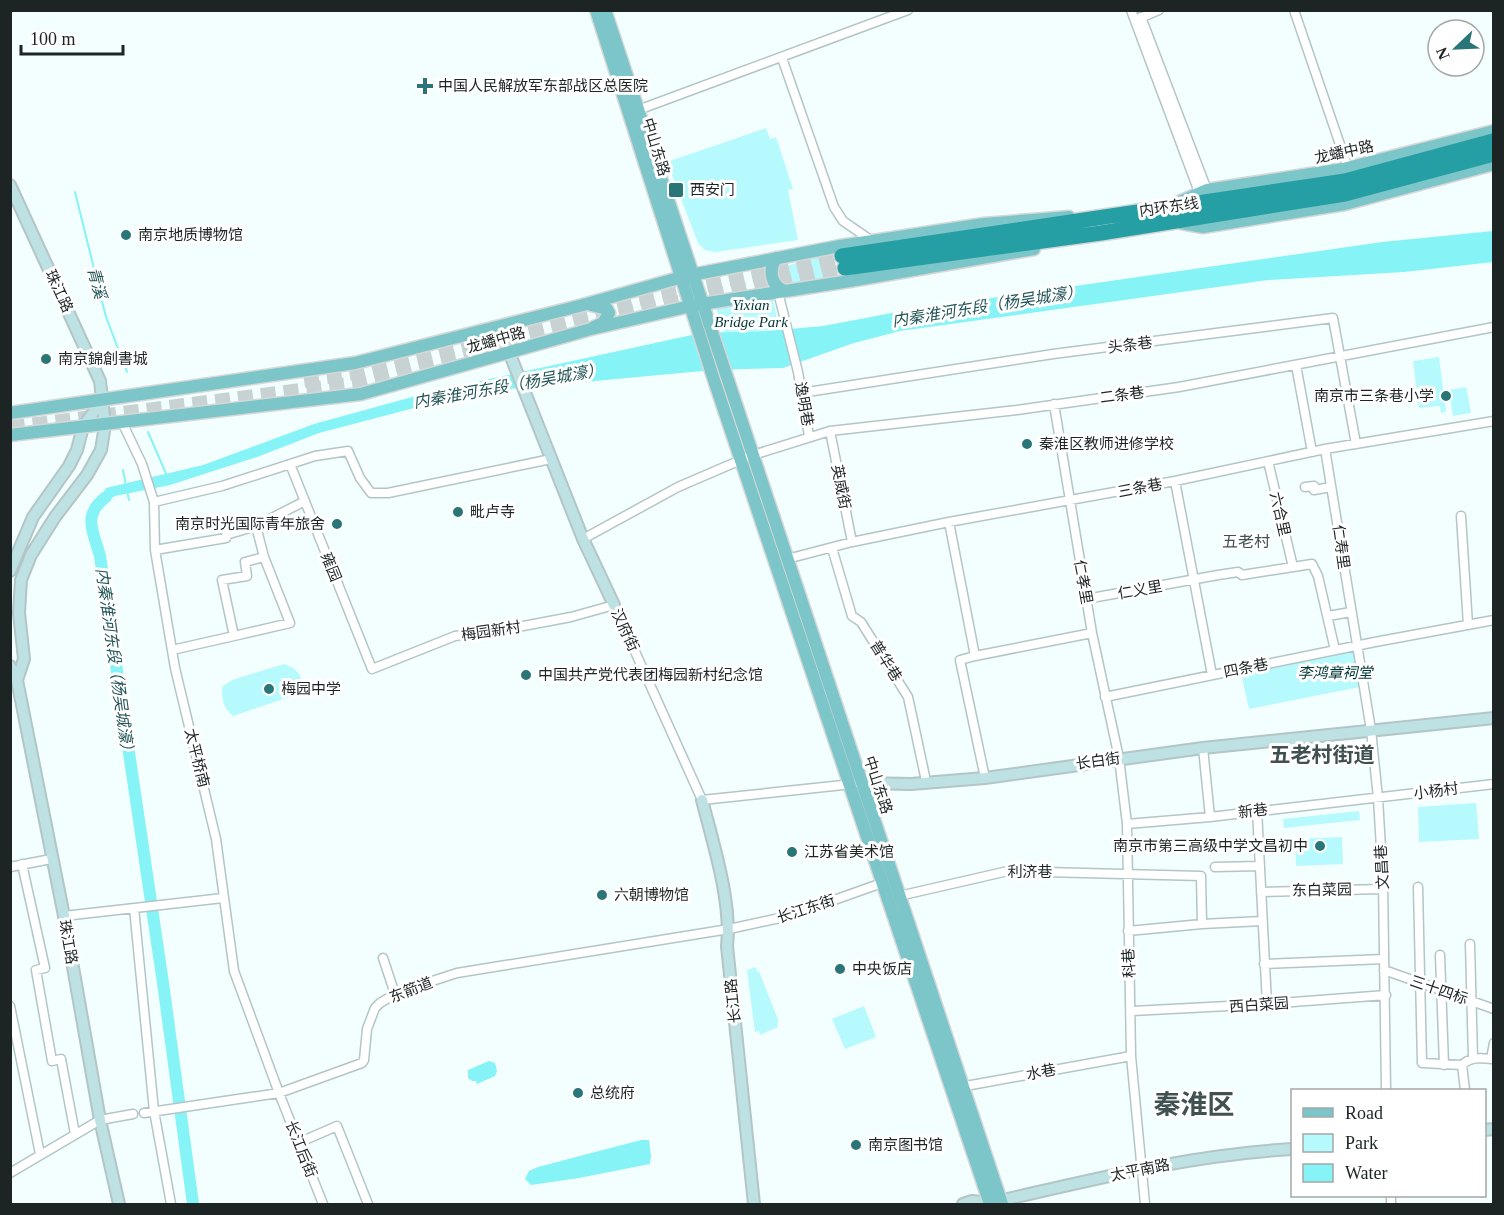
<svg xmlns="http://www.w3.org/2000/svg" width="1504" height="1215" viewBox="0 0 1504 1215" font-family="'Times New Roman','Noto Sans SC',serif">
<rect width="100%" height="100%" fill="#f3fefe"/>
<path fill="#b7fafd" d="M766,128L770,139L776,137L793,189L788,190L798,240L715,252L705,250L698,243L667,162Z
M832,252L837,279L789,284L782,283L778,277L780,268Z
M772,293L779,330L724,332L714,302Z
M1439,357L1446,412L1441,413L1440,406L1419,408L1413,361Z
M1466,387L1471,413L1453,416L1449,390Z
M1354,650L1360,687L1249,709L1241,673Z
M284,664C298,670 300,672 303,688L295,695L233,716C223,708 222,700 222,687L232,680Z
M1476,803L1479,839L1419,842L1418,807Z
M1359,811L1360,820L1284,828L1283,819Z
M1342,837L1343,864L1296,866L1295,839Z
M756,967L757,972L759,971L779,1022L777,1023L778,1027L760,1035L759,1031L755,1032L747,970Z
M864,1006L876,1037L845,1049L832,1019Z"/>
<path fill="#86f3f7" d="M1493,231V262L1404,272L1268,280L900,331L854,343L783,368L713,370L509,389L441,401L319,433L257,457L170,485L115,496L94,508L106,488L203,465L314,424L434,391L701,333L767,331L823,326L908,310L1382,242Z
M489,1061L495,1063L497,1071L495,1076L477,1084L476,1081H472L468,1078V1070Z
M641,1140H649L651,1156L650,1164L579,1178L531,1185L525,1179L529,1171L538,1167Z"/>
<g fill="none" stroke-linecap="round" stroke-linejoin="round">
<path stroke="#86f3f7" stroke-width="2" d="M75,192L106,317L127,372
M148,432L167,476
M123,470L126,486
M127,491L129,500"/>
<path stroke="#86f3f7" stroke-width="12" d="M106,497C82,515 93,531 100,556L163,983L193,1204"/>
<path stroke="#c8d2d2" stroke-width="15" stroke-dasharray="15 8" stroke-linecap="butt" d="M304,380L358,372L629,301L842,256
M10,428L359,383L633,312L845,268"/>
<defs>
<path id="street" d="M1131,10L1199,192
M1294,10L1348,168
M1141,17L1207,190
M1138,19L1159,10
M782,58L834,207L843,221L872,241
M638,110L908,10
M778,292L798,372L809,436
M1296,365L1312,452
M801,393L1053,354L1333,318L1356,444
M1054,404L1092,633L1119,758L1127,824L1131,1056L1145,1204
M122,422L142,464L154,502L155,550L175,668L216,839L234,971L279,1093L323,1204
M830,431L852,542
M1325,449L1371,730L1378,798L1383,882L1386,1090
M1268,461L1293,567
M290,464L372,669L455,636L507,629L571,617L614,605L702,800L862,783
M1175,481L1212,675
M1305,487L1314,486V490L1331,487
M154,502L222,486L315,456L348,451L360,478L371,493H388L551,459
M1461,516L1468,625
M949,522L975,656L1092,633
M583,539L678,487L750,456L830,431L1017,410L1179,387L1494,327
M832,548L852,616L861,622L908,697L926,781
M155,550L226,538V535L256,526
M787,559L852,542L949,522L1175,481L1325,449L1494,421
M1086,599L1218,575L1238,572L1242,575L1312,564L1318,576L1335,650
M1328,616L1351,612
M234,636L290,623L264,557
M172,650L234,636L222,580L247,576L245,562L264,557L256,526L305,501
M975,656L960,660L985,778
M1105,697L1375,642L1494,620
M1203,748L1210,817
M1257,810L1267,1004
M1127,824L1210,817L1494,784
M22,864L45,968L36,970L52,1061L61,1059L75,1134
M10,867L51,859
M1215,867L1260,866
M1418,887L1422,1063L1462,1065L1465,1090
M1261,892L1383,889
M899,896L1008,871L1201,876L1202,924
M134,908L154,1111L171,1204
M64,916L223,898
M1128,931L1202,924L1262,921
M1470,944L1473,1059
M1440,955L1444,1065
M383,958L395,994
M1264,964L1384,959
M1384,970L1494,1009
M10,1006L40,1154
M1132,1011L1267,1004L1386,995
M1491,1059L1494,1043
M1462,1065C1471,1056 1482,1058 1494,1059
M960,1087L1131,1056
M144,1113L279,1093L362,1063L364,1060L367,1029L375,1008L380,1003L395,994L420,985L457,973L729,929L789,916L882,883
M298,1143L337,1126L368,1204
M10,1173L100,1120L133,1114
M1391,1196V1204"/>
<path id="secondary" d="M10,185L100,381L105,425L101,450L87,475L55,517L31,555L21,580L19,613L24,659L17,680
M509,352L583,539L614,605
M10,571L33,517L69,466L77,450L83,427L102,400
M10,666L17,680L64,916L100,1120L119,1204
M862,783L911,784L985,778L1203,748L1494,718
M702,800C713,843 732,902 727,946L754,1204
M1484,1130L1494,1129
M963,1204L972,1201L990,1203C1091,1180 1188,1155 1292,1149"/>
<path id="primary" d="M596,10L713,377L990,1204
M605,10L1002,1204
M1177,203L1207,190L1343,169L1494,131
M1181,223L1203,227L1345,204L1494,164
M776,258C768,271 771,286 785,291
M591,305L607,309L609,313L603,323L594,327
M10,413L355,363L583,305L686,276L840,246L984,224L1069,217
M10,435L361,394L591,329L695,305L850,281L1034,249"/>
<path id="highway" d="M842,256L1345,181L1493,141
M845,268L1101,233L1345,194L1494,154"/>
</defs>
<use href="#street" stroke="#b3c5c6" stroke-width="11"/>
<use href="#secondary" stroke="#b3c5c6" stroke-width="14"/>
<use href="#primary" stroke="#d6d8d8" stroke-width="15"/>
<use href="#highway" stroke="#d6d8d8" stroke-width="18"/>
<use href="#street" stroke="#fff" stroke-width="8"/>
<use href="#secondary" stroke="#bee2e4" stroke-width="10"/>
<use href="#primary" stroke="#7cc5c8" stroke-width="12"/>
<use href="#highway" stroke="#259fa4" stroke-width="15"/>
</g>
<g fill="#2a7578" stroke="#fff" stroke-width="2">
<path d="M422 77h6v6h6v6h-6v6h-6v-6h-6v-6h6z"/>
<rect x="668" y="182" width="16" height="16" rx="3"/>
<circle cx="126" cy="235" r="6"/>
<circle cx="46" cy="359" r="6"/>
<circle cx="1446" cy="396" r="6"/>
<circle cx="1027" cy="444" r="6"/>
<circle cx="458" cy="512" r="6"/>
<circle cx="337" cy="524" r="6"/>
<circle cx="526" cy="675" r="6"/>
<circle cx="269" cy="689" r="6"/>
<circle cx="1320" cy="846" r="6"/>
<circle cx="792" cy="852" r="6"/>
<circle cx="602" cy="895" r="6"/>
<circle cx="840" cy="969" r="6"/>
<circle cx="578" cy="1093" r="6"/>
<circle cx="856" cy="1145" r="6"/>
</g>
<g text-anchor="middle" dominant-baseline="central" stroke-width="6" stroke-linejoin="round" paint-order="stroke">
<g font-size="15" fill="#1d2424" stroke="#fff" text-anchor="start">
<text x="438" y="86">中国人民解放军东部战区总医院</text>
<text x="690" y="190">西安门</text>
<text x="138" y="235">南京地质博物馆</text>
<text x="58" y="359">南京錦創書城</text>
<text x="1434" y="396" text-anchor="end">南京市三条巷小学</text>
<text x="1039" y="444">秦淮区教师进修学校</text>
<text x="470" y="512">毗卢寺</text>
<text x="325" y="524" text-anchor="end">南京时光国际青年旅舍</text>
<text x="538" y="675">中国共产党代表团梅园新村纪念馆</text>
<text x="281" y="689">梅园中学</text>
<text x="1308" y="846" text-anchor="end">南京市第三高级中学文昌初中</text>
<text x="804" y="852">江苏省美术馆</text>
<text x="614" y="895">六朝博物馆</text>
<text x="852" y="969">中央饭店</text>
<text x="590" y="1093">总统府</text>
<text x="868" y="1145">南京图书馆</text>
</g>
<g font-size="15" fill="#1d2424" stroke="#fff">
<text transform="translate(656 147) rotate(73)">中山东路</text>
<text transform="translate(1344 152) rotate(-12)">龙蟠中路</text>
<text transform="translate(1169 207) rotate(-8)">内环东线</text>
<text transform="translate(59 291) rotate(65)">珠江路</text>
<text transform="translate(496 340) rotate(-16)">龙蟠中路</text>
<text transform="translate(1130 345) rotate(-7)">头条巷</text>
<text transform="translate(1122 395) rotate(-8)">二条巷</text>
<text transform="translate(804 404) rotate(80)">逸明巷</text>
<text transform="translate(841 487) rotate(79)">英威街</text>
<text transform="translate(1140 488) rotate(-11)">三条巷</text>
<text transform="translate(1280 514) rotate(77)">六合里</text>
<text transform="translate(1341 547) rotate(82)">仁寿里</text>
<text transform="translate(331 567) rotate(68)">雍园</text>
<text transform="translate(1083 582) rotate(80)">仁孝里</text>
<text transform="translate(1140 590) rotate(-10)">仁义里</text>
<text transform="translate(625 630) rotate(65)">汉府街</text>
<text transform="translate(491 631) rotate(-8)">梅园新村</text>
<text transform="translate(886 661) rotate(58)">普华巷</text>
<text transform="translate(1246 668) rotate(-11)">四条巷</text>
<text transform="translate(197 758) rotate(76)">太平桥南</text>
<text transform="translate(1098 761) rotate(-8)">长白街</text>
<text transform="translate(878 785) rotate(72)">中山东路</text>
<text transform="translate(1436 791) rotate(-7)">小杨村</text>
<text transform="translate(1253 811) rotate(-7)">新巷</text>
<text transform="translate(1382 867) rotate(-93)">文昌巷</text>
<text x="1030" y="872">利济巷</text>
<text transform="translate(1322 890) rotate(-1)">东白菜园</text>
<text transform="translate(806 909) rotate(-18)">长江东街</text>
<text transform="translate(68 942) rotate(80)">珠江路</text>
<text transform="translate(1129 963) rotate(-93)">科巷</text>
<text transform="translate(411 990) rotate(-21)">东箭道</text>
<text transform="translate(1439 990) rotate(19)">三十四标</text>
<text transform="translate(733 1001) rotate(-96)">长江路</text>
<text transform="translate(1259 1005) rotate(-4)">西白菜园</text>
<text transform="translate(1041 1072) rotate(-11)">水巷</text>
<text transform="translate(301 1149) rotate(68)">长江后街</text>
<text transform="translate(1140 1170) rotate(-11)">太平南路</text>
</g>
<g font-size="15" font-style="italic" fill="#003537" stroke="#fff">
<text x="751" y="305">Yixian<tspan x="751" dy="17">Bridge Park</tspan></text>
<text x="1335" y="673">李鸿章祠堂</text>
</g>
<g font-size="16" font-style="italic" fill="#255658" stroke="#fff">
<text transform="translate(97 283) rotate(76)">青溪</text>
<text transform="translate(987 306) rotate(-9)">内秦淮河东段（杨吴城濠）</text>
<text transform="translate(508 386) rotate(-10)">内秦淮河东段（杨吴城濠）</text>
<text transform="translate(115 663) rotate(82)">内秦淮河东段（杨吴城濠）</text>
</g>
<g font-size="16" fill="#415152" stroke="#fff">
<text x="1246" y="541">五老村</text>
</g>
<g font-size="21" font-weight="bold" fill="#415152" stroke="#fff">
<text x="1322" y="755">五老村街道</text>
</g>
<g font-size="27" font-weight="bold" fill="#415152" stroke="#fff">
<text x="1194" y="1105">秦淮区</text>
</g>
</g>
<rect width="1504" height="1215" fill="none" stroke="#1d2424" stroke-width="24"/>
<rect x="1291" y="1089" width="195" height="108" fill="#ffffff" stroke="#a5a7a7" stroke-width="1.5"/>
<rect x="1303" y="1108" width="30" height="9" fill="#7cc5c8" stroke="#a5a7a7" stroke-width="1.5"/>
<text x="1345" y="1119" font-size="18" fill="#1d2424">Road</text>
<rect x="1303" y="1134" width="30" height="18" fill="#b7fafd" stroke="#a5a7a7" stroke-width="1.5"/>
<text x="1345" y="1149" font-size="18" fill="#1d2424">Park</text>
<rect x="1303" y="1164" width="30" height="18" fill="#86f3f7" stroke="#a5a7a7" stroke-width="1.5"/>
<text x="1345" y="1179" font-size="18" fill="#1d2424">Water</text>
<g transform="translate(1456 48) rotate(247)"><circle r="28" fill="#ffffff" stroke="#a5a7a7" stroke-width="1.5"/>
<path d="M0-4.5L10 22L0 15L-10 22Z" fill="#2a7578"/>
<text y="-9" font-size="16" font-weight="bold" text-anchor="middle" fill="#1d2424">N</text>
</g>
<path d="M21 45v9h102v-9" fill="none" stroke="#1d2424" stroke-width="3"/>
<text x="30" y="45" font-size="18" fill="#1d2424" stroke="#ffffff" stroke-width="4.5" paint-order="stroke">100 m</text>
</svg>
